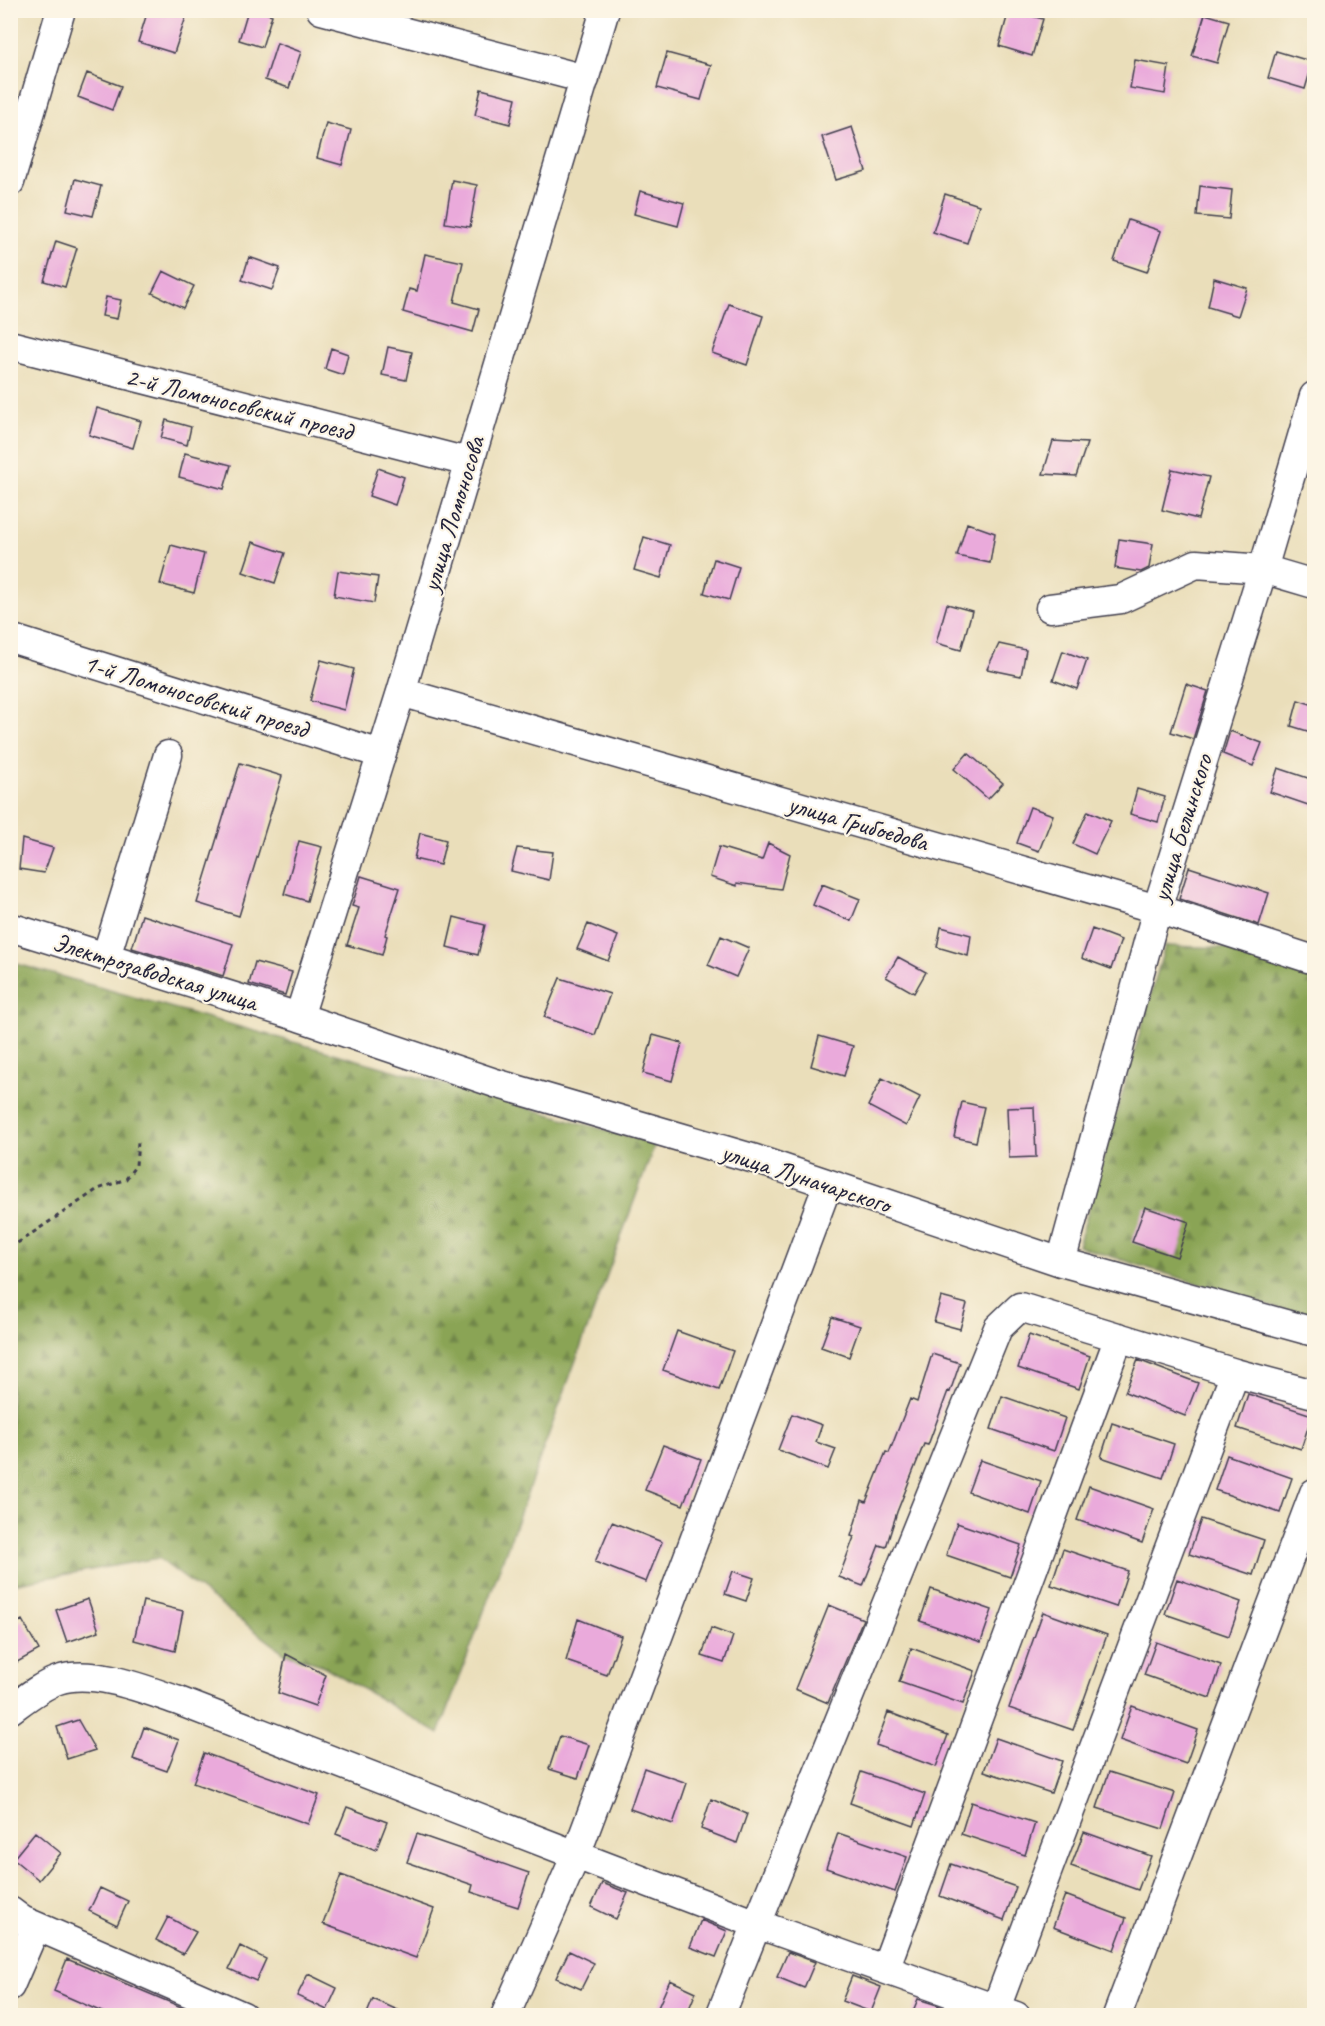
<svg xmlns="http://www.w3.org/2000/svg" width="1325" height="2026" viewBox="0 0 1325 2026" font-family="Caveat,sans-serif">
<defs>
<pattern id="forest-firs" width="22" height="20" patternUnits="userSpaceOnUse" patternTransform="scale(1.5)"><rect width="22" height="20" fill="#8aa455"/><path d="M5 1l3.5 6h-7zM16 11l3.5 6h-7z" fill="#708548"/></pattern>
</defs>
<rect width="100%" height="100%" fill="#fcf5e5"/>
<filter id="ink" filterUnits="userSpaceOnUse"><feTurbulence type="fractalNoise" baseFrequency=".0167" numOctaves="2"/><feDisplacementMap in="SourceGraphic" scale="12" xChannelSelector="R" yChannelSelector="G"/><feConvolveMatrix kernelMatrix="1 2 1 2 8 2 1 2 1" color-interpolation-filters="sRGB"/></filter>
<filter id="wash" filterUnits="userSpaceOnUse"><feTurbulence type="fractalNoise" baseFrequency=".008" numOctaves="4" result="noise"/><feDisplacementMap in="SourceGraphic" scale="24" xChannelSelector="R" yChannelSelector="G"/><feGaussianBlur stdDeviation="1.35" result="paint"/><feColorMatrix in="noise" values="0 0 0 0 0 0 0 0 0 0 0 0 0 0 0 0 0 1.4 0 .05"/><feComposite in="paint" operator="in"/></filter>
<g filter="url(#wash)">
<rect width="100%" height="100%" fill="#eadeba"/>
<path fill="url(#forest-firs)" stroke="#566348" stroke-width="1.5" d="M1165,946L1234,948L1314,976V1320L1078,1246Z
M10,962L655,1144L439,1734L322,1665L286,1654L158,1558L11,1584Z"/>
<g id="blocks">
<path fill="#eaaadb" d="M148,10H166L186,17L174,53L138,42Z
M248,10H257L272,15L262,47L239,40Z
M1009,10L1043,19L1032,56L999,46Z
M1205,14L1229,21L1217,63L1192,56Z
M277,43L301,52L289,88L265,80Z
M1276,51L1313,62L1305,89L1268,78Z
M667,53L711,65L701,100L657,88Z
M1135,60L1169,66L1165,94L1130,88Z
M87,73L121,86L112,110L78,97Z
M481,89L516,98L510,124L475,115Z
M326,123L351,130L342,165L317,158Z
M852,127L866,171L836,180L822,137Z
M75,179L101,186L93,216L67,210Z
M452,180L477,185L470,227L445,223Z
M1200,186L1232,190L1229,219L1197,216Z
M640,191L684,203L678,226L634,214Z
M945,194L979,205L967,243L933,232Z
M1128,220L1161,231L1147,272L1114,261Z
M56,241L77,248L65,287L44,281Z
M425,254L463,262L454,302L479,309L473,332L403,312L409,289L417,291Z
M249,257L280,268L272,290L242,280Z
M163,271L194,286L183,308L152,293Z
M1214,278L1247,288L1238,316L1208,307Z
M106,297L121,300L117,319L102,316Z
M729,304L763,316L747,365L712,353Z
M388,347L412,352L406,380L382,375Z
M331,348L348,354L343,375L325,369Z
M97,408L141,421L133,448L89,435Z
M166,420L191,427L187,445L161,438Z
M1053,441L1087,443L1076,476L1043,474Z
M185,453L231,465L224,489L179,477Z
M378,468L404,477L395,505L369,496Z
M1172,469L1209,477L1198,519L1162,510Z
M967,523L995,533L990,563L957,556Z
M644,537L670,545L661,578L634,570Z
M1119,539L1153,544L1149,568L1141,572L1115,568Z
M253,542L285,553L275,583L243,572Z
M171,545L204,554L194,593L160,584Z
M714,559L739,567L729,600L704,593Z
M338,571L378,577L374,603L334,596Z
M947,604L972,611L961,650L936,643Z
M999,644L1026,650L1021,676L987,669Z
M1063,651L1087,660L1077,689L1053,680Z
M321,660L354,669L344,710L310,701Z
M1186,684L1208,691L1193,739L1171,732Z
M1298,700L1314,705V733L1291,726Z
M1230,731L1262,743L1253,766L1223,754Z
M968,753L1003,783L988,799L954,769Z
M240,763L282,776L239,916L197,903Z
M1278,768L1314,780V807L1270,792Z
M1137,789L1165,797L1158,822L1130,814Z
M1030,807L1053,815L1039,851L1017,843Z
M1088,811L1111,821L1095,854L1073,844Z
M420,833L446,840L440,865L414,859Z
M22,839L53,848L44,873L19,869Z
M299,841L322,847L307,901L284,894Z
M768,843L790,854L781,889L737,883V886L710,877L719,847L762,860Z
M517,848L553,852L549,880L511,871Z
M1189,867L1269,893L1259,925L1179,899Z
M361,876L400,888L385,935L387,936L382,955L347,945L359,908L352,906Z
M822,884L860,899L851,921L813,905Z
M142,915L233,944L223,976L132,948Z
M454,917L485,925L478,955L447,947Z
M588,924L618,936L608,961L577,949Z
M941,927L971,935L968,956L937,947Z
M1092,929L1121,940L1111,969L1082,958Z
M721,936L749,948L736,977L708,965Z
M898,957L926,972L914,993L886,977Z
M255,962L292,972L285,995L249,984Z
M560,978L610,994L595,1035L544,1017Z
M653,1035L682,1043L672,1081L643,1073Z
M819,1036L853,1046L844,1076L811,1066Z
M882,1078L920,1097L906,1126L868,1106Z
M962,1102L984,1107L976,1142L954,1137Z
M1034,1107L1036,1157L1009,1158L1007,1108Z
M1145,1207L1189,1222L1177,1257L1132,1242Z
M941,1297L967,1304L960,1329L934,1322Z
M832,1317L860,1326L849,1357L821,1347Z
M677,1331L733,1351L719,1390L663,1370Z
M1029,1335L1090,1356L1079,1389L1018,1368Z
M932,1354L960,1363L950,1392L948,1391L928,1445L924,1444L897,1512L886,1547L879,1545L863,1586L839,1577L854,1537L851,1536L862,1500L866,1502L886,1452L889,1453L910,1399L917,1402Z
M1138,1360L1198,1383L1185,1416L1125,1392Z
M1248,1394L1312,1415L1301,1449L1237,1428Z
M1002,1396L1065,1418L1054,1451L991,1429Z
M792,1414L822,1425L816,1442L836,1449L828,1469L778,1450Z
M1112,1423L1174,1444L1163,1478L1101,1457Z
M663,1445L701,1459L683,1505L645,1490Z
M1227,1455L1292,1478L1280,1513L1215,1490Z
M980,1460L1041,1481L1030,1514L968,1492Z
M1089,1486L1154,1509L1142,1543L1077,1520Z
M1201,1519L1264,1540L1253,1575L1189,1554Z
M612,1522L662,1542L646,1582L595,1562Z
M957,1523L1021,1545L1010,1577L946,1555Z
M1063,1549L1128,1571L1116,1607L1051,1585Z
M733,1571L754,1578L746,1601L725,1594Z
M1177,1579L1241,1602L1229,1636L1165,1614Z
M931,1589L992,1610L981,1642L920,1621Z
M88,1599L99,1631L67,1642L56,1610Z
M143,1601L183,1611L175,1651L134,1640Z
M829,1605L863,1619L828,1703L795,1689Z
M1043,1612L1107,1635L1073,1730L1009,1708Z
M578,1619L621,1636L607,1675L566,1661Z
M22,1620L39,1650L10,1666V1627Z
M711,1628L733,1636L724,1663L702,1656Z
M1156,1642L1221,1665L1210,1698L1144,1675Z
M911,1648L975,1671L963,1704L899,1682Z
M286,1654L326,1675L315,1706L278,1693Z
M1132,1706L1198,1730L1186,1764L1120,1740Z
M888,1712L948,1735L936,1767L876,1745Z
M78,1720L95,1750L67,1759L57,1727Z
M144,1727L179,1740L167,1771L133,1759Z
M560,1736L589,1745L578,1778L549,1769Z
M996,1738L1062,1761L1051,1793L984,1771Z
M204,1753L319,1795L308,1824L193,1783Z
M644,1768L687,1783L673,1824L630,1809Z
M861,1772L925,1794L914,1826L850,1803Z
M1109,1772L1175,1793L1163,1829L1097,1808Z
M711,1799L747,1814L737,1843L701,1829Z
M971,1802L1035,1823L1025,1855L961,1834Z
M347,1807L387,1822L376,1850L336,1834Z
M35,1832L61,1853L39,1880L13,1859Z
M1084,1832L1151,1856L1138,1890L1071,1866Z
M838,1833L907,1857L895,1892L826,1868Z
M417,1834L529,1873L518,1907L471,1892L473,1885L407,1862Z
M951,1864L1016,1887L1004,1920L940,1896Z
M341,1875L434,1909L416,1958L323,1924Z
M602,1883L628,1893L616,1919L591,1907Z
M100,1888L128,1901L117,1925L89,1911Z
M1065,1895L1126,1918L1114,1950L1053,1927Z
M168,1917L196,1932L183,1954L156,1940Z
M701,1920L727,1931L716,1957L690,1947Z
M240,1946L266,1959L256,1981L229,1969Z
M569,1951L594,1963L581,1989L556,1978Z
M788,1952L815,1962L804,1988L777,1977Z
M67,1959L200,2015V2016H111L54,1991Z
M308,1974L337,1988L327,2010L297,1996Z
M852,1976L881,1987L871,2012L842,2001Z
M670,1980L696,1992L686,2016H670L657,2010Z
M373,1999L411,2016H366Z
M918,1999L937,2005L960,2016H911Z"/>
</g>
</g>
<g filter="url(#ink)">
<use href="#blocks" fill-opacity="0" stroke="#403e4e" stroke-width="1.5"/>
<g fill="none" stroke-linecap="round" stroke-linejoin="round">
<defs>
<path id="minor" d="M321,10L585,79
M10,182L61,10
M10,345L468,462
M1050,608L1121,599L1196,564L1263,569L1314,584
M10,638L381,754
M401,692L1157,909L1314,960
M10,927L299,1017L495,1083L755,1159L1061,1262L1314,1332
M106,957L168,755
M299,1017L401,692L605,10
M1061,1262L1157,909L1263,569L1314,396
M10,1710C25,1699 41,1686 58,1680C91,1668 144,1689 176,1700L576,1855L828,1184
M10,1911L22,1920L36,1926L10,1986
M36,1926L243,2016
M885,1969L1119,1337
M996,2008L1235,1373
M505,2016L576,1855L757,1924L720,2016
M1016,2016L757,1924L998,1328L1020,1307L1235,1373L1314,1394
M1117,2016L1314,1493"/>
</defs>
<use href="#minor" stroke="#403e4e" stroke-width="31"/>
<path stroke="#403e4e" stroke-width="3" stroke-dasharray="4.5 4.5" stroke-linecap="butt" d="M10,1248L98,1189L126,1179L136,1165L138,1142"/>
<use href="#minor" stroke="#fff" stroke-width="28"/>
</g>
</g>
<g text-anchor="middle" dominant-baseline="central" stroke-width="4.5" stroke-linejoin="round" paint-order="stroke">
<g font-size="26" fill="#22223b" stroke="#fcf5e5">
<text transform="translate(239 404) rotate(14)">2-й Ломоносовский проезд</text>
<text transform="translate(453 514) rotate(-73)">улица Ломоносова</text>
<text transform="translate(196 696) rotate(17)">1-й Ломоносовский проезд</text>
<text transform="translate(858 823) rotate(16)">улица Грибоедова</text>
<text transform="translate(1182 828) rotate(-73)">улица Белинского</text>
<text transform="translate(155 972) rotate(17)">Электрозаводская улица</text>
<text transform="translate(806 1178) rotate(18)">улица Луначарского</text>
</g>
</g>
<rect width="1325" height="2026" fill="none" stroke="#fcf5e5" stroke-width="36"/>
</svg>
